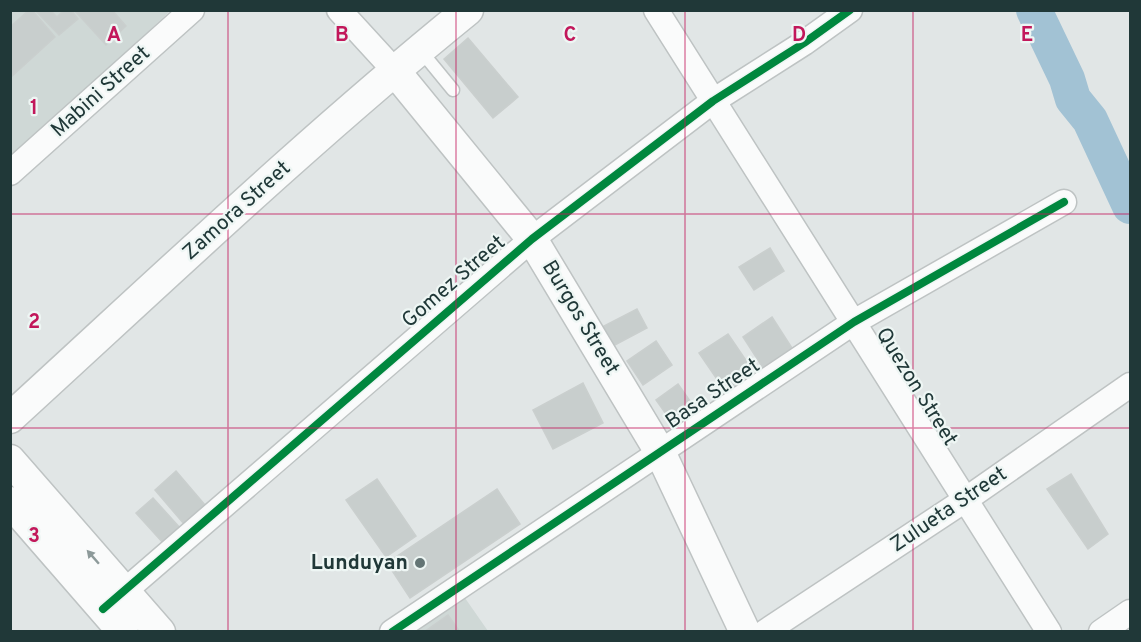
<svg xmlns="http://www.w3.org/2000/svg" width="1141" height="642" viewBox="0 0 1141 642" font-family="Overpass,sans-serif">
<rect width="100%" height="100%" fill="#e1e6e6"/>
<path fill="#cfd8d6" d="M11,11H170L11,160Z
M465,598L488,631L412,632Z"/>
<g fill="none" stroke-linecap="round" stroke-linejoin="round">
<path stroke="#a2c2d4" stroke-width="36" d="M1034,10L1067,79L1073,99L1090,120L1130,206"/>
</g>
<path fill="#c8cecd" stroke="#cacfce" stroke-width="1.5" d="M29,10H32L55,37L11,77L10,27Z
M35,10H50L57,17L64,10H71L78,19L59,35Z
M112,10L126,26L106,45L75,11Z
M468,38L518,97L493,118L444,59Z
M770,248L784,271L754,290L739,267Z
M637,309L647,328L613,346L602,327Z
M772,317L792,348L763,368L743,337Z
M728,334L754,372L725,391L699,353Z
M656,341L672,365L643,385L627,361Z
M583,383L603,423L553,449L533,410Z
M678,384L695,408L673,424L656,400Z
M176,471L205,505L184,524L155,490Z
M1071,474L1108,534L1088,549L1047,489Z
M377,479L416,536L386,557L346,500Z
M497,489L520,524L410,598L387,563Z
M153,498L181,529L164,544L136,513Z
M448,615L460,632H424Z"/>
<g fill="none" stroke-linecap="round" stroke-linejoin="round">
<defs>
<path id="service" d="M421,51L453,90"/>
<path id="minor" d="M339,10L394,70
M656,10L1049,632
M10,173L192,10
M112,602L532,239L713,101L804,43L850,10
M392,632L854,322L1064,202
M765,632L965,500L1130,385
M1101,632L1130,612"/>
<path id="tertiary" d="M394,70L532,239L660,452L745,632
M10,418C161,280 309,139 468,10
M10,460L160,632
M10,502L123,632"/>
</defs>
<use href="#service" stroke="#bec3c3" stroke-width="15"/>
<use href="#minor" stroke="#bec3c3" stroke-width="27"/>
<use href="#tertiary" stroke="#bec3c3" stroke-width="33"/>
<use href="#service" stroke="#fafbfb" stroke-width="12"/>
<use href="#minor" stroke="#fafbfb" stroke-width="24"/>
<use href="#tertiary" stroke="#fafbfb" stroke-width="30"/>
<defs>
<path id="cycleway" d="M103,609L532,239L713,101L804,43L850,10
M392,632L854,322L1064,202"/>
</defs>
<use href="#cycleway" stroke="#eef6f4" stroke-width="11"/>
<use href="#cycleway" stroke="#00873e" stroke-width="8"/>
</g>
<defs><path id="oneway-solid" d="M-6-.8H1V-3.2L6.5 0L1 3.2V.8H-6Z" transform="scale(1.5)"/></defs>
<use fill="#8d9a9a" href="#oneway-solid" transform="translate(93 557) rotate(-131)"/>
<path fill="none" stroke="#c2185b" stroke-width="1.5" stroke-opacity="0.55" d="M228,10V632M456,10V632M685,10V632M913,10V632M10,214H1130M10,428H1130"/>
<circle fill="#647575" stroke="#eef6f4" stroke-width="2" cx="420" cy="563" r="6"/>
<g text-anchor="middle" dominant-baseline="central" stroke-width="4.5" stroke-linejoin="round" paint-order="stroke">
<g font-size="21" fill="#203838" stroke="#eef6f4">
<text transform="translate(101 92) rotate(-42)">Mabini Street</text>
<text transform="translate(237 211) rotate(-42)">Zamora Street</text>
<text transform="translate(454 282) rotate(-41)">Gomez Street</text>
<text transform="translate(580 318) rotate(59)">Burgos Street</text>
<text transform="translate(916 387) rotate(58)">Quezon Street</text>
<text transform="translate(713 394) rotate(-34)">Basa Street</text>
<text transform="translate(949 510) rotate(-34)">Zulueta Street</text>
</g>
<g font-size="21" font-weight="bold" fill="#203838" stroke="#eef6f4" text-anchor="end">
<text x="408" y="563">Lunduyan</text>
</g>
</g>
<g font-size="20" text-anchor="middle" font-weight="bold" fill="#c2185b" stroke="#eef6f4" stroke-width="4.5" stroke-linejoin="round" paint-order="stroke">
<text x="114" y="41">A</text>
<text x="342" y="41">B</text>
<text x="570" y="41">C</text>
<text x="799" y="41">D</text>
<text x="1027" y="41">E</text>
<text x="34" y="114">1</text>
<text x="34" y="328">2</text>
<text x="34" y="542">3</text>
</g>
<rect width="1141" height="642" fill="none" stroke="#203838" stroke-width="24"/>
</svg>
